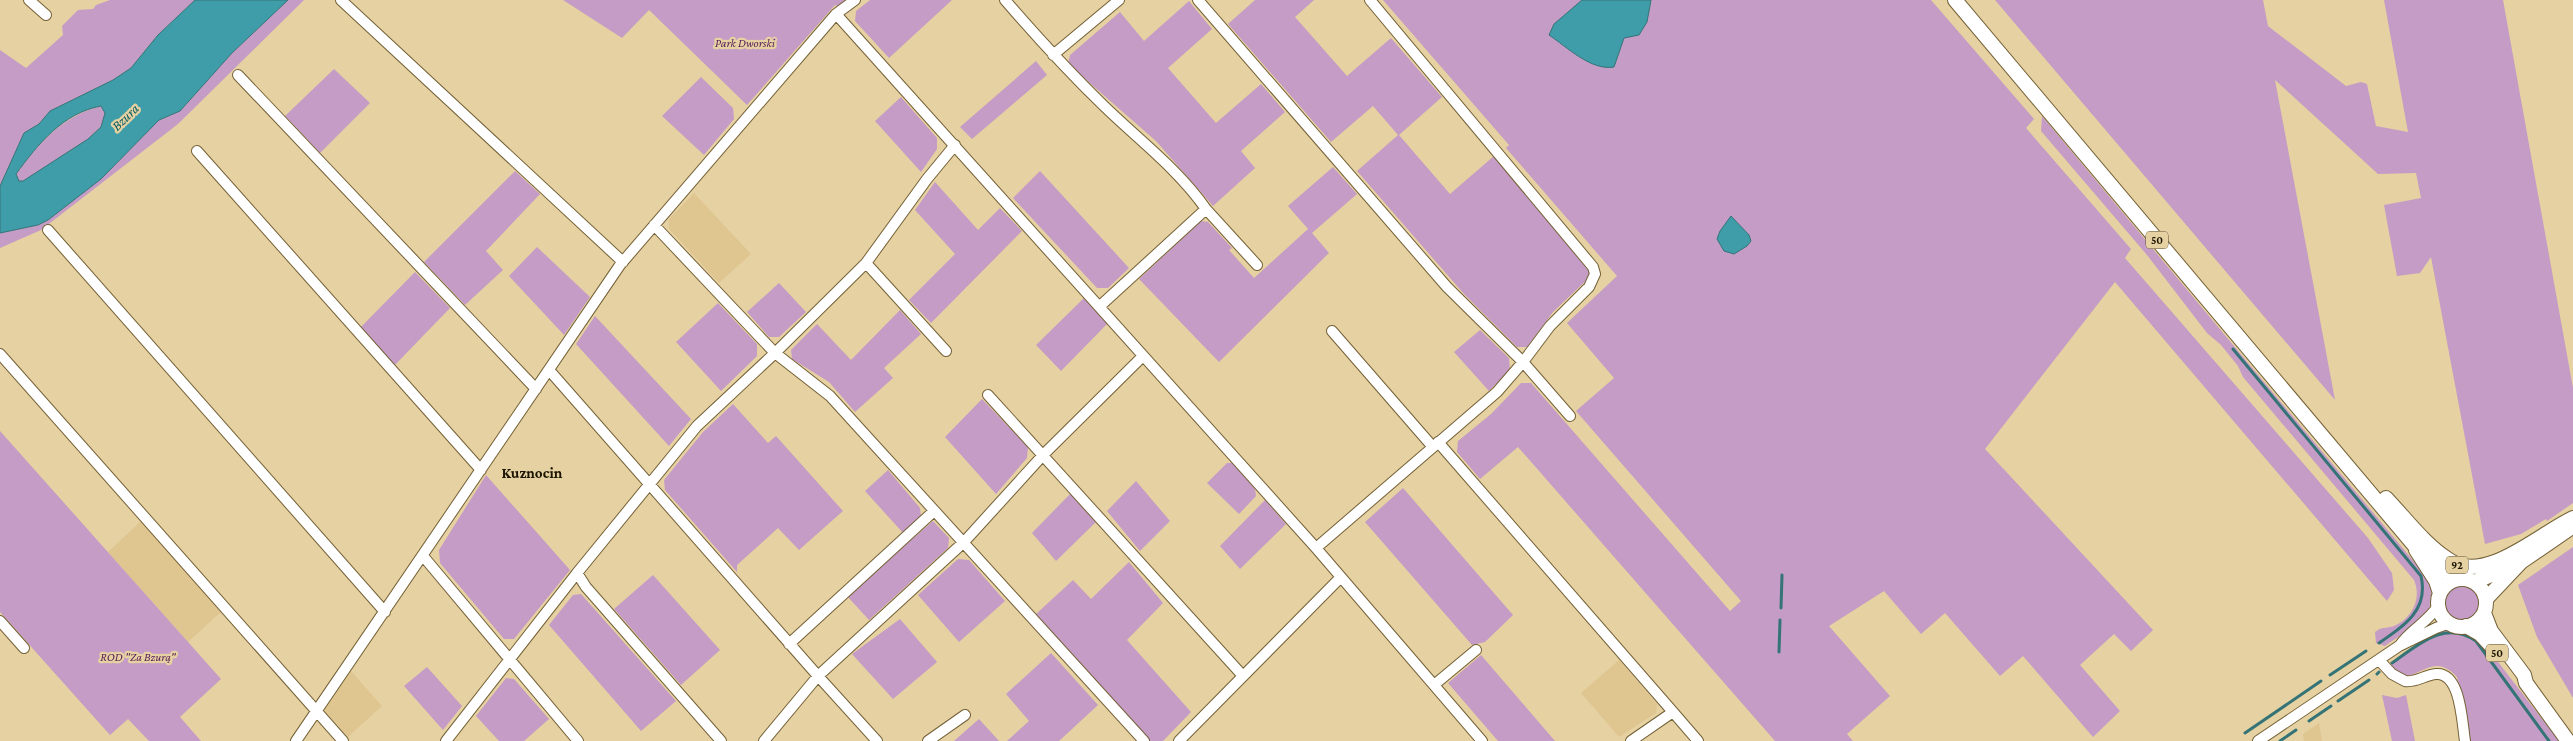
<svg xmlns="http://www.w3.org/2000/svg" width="2573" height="741" viewBox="0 0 2573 741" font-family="'Crimson Pro',serif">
<rect width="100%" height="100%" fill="#e6d1a2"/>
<path fill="#dfc691" d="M694,193L751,254L719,283L669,229V219Z
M141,521L221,612L188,642L108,552Z
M1619,660L1657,704L1656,713L1619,737L1581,693Z
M351,671L382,706L348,737L324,710Z
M2319,723L2322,741H2304L2303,734Z"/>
<path fill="#c59cc5" d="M110,0H195L158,35L131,68L113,80L50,111L39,124L24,133L0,186V50L26,68L63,35L62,26L78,10L93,9L96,5Z
M288,0H304L178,124L41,230L0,248V233L38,225L48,220L101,179L159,120L180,111L232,53Z
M563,0H846L837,6L835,5L747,105L649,10L622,38Z
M870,0H952L889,58L855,21L856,11Z
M1255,0H1314L1295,17L1347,76L1391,38L1442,97L1399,135L1450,194L1494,156L1590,267V277L1553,312L1527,347H1517L1464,294L1357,171L1398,135L1373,106L1331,142L1228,24Z
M1383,0H1931L2034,119L2026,128L2131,249L2125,258L2368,538L2392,573L2394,590L2387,601L2115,282L1985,449L2153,630L2131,651L2114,634L2080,665L2120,711L2093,737L2023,656L2000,676L1945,613L1921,634L1884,591L1829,626L1890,696L1847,734L1853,741H1775L1518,447L1480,479L1457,452L1458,441L1491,414L1521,383H1531L1730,611L1741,601L1576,411L1614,378L1567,323L1617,276L1506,148L1509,145Z
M1995,0H2263L2268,26L2346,86L2361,82L2367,84L2376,126L2408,132L2384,0H2503L2573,388V503L2547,521L2546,519L2521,534L2485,544L2431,257L2420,273L2397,276L2384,205L2421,198L2416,173L2378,174L2275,80L2335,400Z
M1189,1L1212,29L1168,68L1216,123L1261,84L1285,112L1241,151L1255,168L1213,206L1156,141L1068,64L1070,55L1120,12L1144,41Z
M1036,61L1047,75L972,139L960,127Z
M334,69L370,103L320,153L285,116Z
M701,77L733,108L734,119L704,155L662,116Z
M901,97L937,138V149L921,172L875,121Z
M101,106L105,113L101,127L88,139L23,181H19L16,174C39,143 62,116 101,106Z
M2042,116L2426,576C2446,613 2410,628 2385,646L2376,643L2375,632C2382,626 2386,629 2394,626C2412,618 2422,599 2414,580L2243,377L2238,366L2221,345L2207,333L2147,255L2041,131Z
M1333,167L1357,194L1312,233L1329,253L1219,362L1139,279L1201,221L1208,222L1232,248L1229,250L1254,278L1308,229L1288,206Z
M515,171L540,194L486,251L503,270L465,305L424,262Z
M1040,171L1129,268L1108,288H1097L1013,198Z
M935,182L978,230L1000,208L1022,231L931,323L909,300L955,254L915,210Z
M537,247L590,297L564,335L509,276Z
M415,272L450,308L393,367L359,329Z
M779,283L806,312L779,337H769L747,312Z
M1084,298L1107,324L1061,371L1036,345Z
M718,303L757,344V356L721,391L676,342Z
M900,310L921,334L884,368L893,378L855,412L829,382L792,359L791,350L817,324L851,360Z
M595,316L691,419L669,446L576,344Z
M1480,330L1509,358L1510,370L1489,391L1454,352Z
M982,399L1028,447L1027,458L996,494L945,437Z
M733,404L768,443L776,436L843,511L799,550L778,528L737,565V572L665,490L664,480L703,432Z
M0,431L221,679L180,717L201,741H149L128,719L110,735L0,612Z
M1227,463H1233L1255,489L1256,496L1239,514L1207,483Z
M888,470L920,508L921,518L904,534L865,491Z
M486,475L570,570L514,639H504L440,563L439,550Z
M1136,481L1170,521L1140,551L1107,511Z
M1403,488L1513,615L1485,642L1472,645L1365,522Z
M1071,493L1096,522L1056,561L1032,533Z
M1265,500L1286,524L1240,569L1220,546Z
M933,521L949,538L948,548L869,620L847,596Z
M2573,547V698L2537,637L2518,585Z
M958,559L969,560L1005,601L959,642L918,595Z
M1129,562L1163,603L1127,640L1191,712L1163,741H1149L1036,614L1073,580L1091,599Z
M653,575L720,650L681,685L614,609Z
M2444 603a18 18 0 1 1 36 0a18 18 0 1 1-36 0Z
M581,594L676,701L641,731L549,625L573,595Z
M900,619L937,662L893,699L852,654Z
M2446,630L2472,636L2492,654L2559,741H2469L2457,677C2432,649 2417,684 2397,674L2391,666L2394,660L2432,634Z
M1051,653L1098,705L1059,741H1007L1029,721L1006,694Z
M1481,655L1555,741H1498L1448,683Z
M427,667L462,706L443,730L404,686Z
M506,678L514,679L549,719L524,741H499L476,716Z
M2382,695L2397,698L2406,695L2415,741H2392Z
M979,719L999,741H954Z"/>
<path fill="#3e9da8" stroke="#347477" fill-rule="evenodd" d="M195,0H288L232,53L180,111L159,120L101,179L48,220L38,225L0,233V186L24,133L39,124L50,111L113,80L131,68L158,35ZM101,106L105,113L101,127L88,139L23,181H19L16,174C38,144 63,113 101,106Z
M1582,0H1651L1647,22L1639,35L1624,38L1614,67C1591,71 1567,47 1549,35L1554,24Z
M1731,216L1749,235L1751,241L1747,246L1734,254L1724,251L1717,239L1720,231Z"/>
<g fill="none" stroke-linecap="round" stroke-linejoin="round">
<path stroke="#347477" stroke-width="3" d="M2233,349L2421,576C2429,610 2404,626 2379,643
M1781,608L1782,575
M1779,652L1780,620
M2392,663C2418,645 2445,619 2476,641L2549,741
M2377,674L2379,672
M2330,675L2366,651
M2338,701L2369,680
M2309,721L2331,706
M2245,733L2321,681
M2280,741L2296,730"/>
<defs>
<path id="minor" d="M29,0L46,15
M341,0L623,262
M1005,0C1037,37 1069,72 1104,106C1139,140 1178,169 1206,209L1100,306
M1198,0L1447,287L1523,362L1497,392L1316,548
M1370,0L1593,267L1595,274L1589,287L1550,326L1523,362L1570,416
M836,14L1316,548L1482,741
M1053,55L1119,0
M238,75L536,389
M197,151L481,470
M1206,209L1257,265
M654,225L775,353L866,263L927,179L955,145
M48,230L385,612
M866,263L946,351
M1332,331L1432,446
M0,354L343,741
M549,370L818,676L964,542L1044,454L1143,356
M988,395L1243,676
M1438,442L1673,712L1631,741
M423,556L578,741
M577,573L586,587L721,741
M0,621L24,648
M789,644L934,511
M2400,645C2410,630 2428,622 2438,606
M2379,660L2392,674L2405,681C2415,683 2425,675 2436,674C2461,672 2462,723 2465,741
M1434,685L1476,650
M1673,712L1698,741
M296,741L620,265L836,14L855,0
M446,741L577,573L697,426L775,353L830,396L1144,741
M764,741L818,676L877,741
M928,741L965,715
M1179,741L1341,577
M2258,741L2399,646L2436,628L2450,623"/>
<path id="major" d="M1955,0L2414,545L2455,580
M2386,498C2406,519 2425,545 2449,560C2485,585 2539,534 2573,518
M2416,550L2436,581L2440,593
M2438 603a24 24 0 1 1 48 0a24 24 0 1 1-48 0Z
M2475,582L2511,566
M2487,598L2521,562L2572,527
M2484,613L2491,631L2524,675L2526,683L2568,741
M2466,626L2480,634L2495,650"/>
</defs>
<use href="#minor" stroke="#736035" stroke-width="12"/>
<use href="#major" stroke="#736035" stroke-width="16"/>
<use href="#minor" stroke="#fff" stroke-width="10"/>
<use href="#major" stroke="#fff" stroke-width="14"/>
</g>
<g text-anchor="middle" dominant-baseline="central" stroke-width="4.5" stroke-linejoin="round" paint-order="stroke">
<g fill="#e6d1a2" stroke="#594d33" stroke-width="1">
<rect x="2146" y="231.5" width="22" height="17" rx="4"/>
<rect x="2446" y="556.5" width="22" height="17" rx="4"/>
<rect x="2486" y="644.5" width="22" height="17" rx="4"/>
</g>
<g font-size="11" font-weight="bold" fill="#1c1504">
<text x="2157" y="240">50</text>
<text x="2457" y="565">92</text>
<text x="2497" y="653">50</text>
</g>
<g font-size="12" font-style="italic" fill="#561b58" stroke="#e6d1a2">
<text x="745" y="43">Park Dworski</text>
<text x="138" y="657">ROD "Za Bzurą"</text>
</g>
<g font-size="14" font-style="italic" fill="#025961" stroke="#e6d1a2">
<text transform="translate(125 117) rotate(-44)">Bzura</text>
</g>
<g font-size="15" font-weight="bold" fill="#1c1504" stroke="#e6d1a2">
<text x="532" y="473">Kuznocin</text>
</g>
</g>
</svg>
